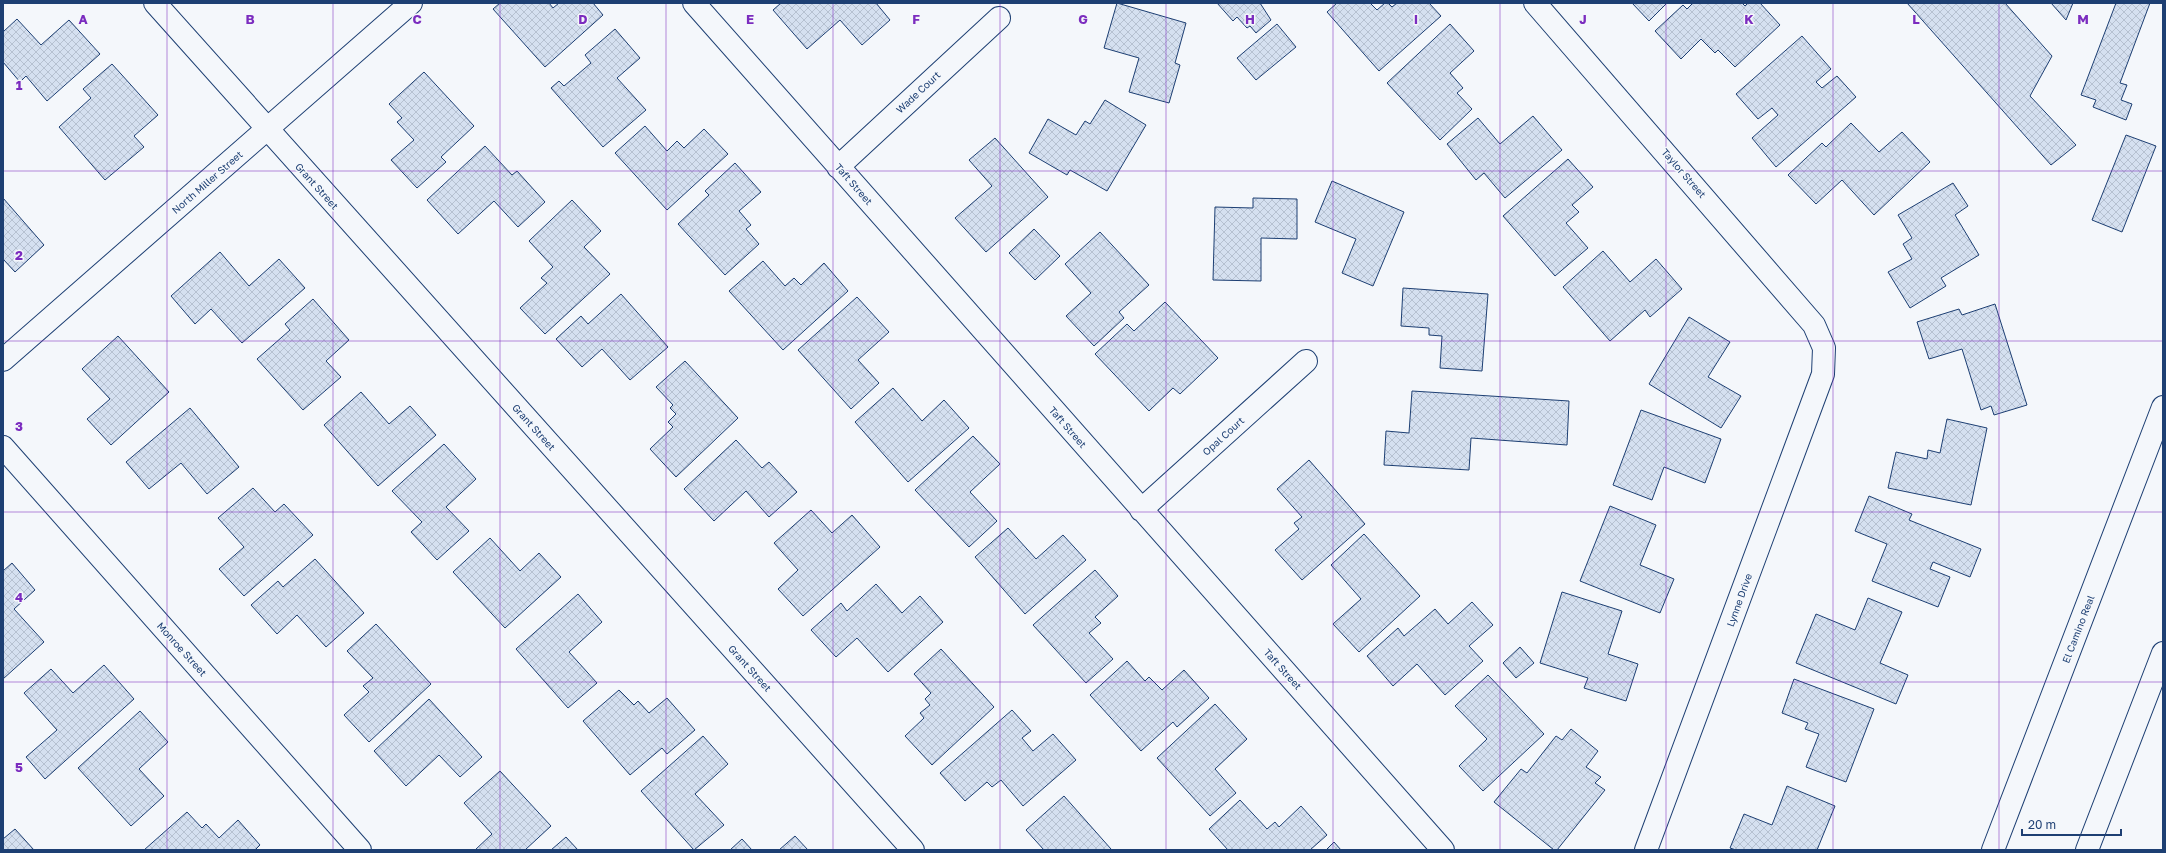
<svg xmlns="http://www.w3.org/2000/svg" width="2166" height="853" viewBox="0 0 2166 853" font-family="'Golos Text',sans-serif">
<defs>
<pattern id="building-cross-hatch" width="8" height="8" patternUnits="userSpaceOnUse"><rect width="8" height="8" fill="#d5e0f0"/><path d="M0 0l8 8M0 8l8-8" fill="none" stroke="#b6c1d1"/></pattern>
</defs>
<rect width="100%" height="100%" fill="#f4f7fb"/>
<path fill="url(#building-cross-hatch)" stroke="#1d3f73" d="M500,3H549L553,8L559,3H593L603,15L545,67L493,9Z
M781,3H876L890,20L862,45L840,20L807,49L773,10Z
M1117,3L1186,23L1175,63L1180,65L1169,103L1129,92L1139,58L1104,48Z
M1217,3H1260L1271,20L1256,33L1250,26L1247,28L1237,17L1233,21Z
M1337,3H1370L1377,10L1385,3H1388L1392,7L1397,3H1429L1441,16L1379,71L1327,12Z
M1632,3H1667L1649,21Z
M1693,3H1742L1745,6L1748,3H1760L1780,25L1735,67L1718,50L1715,53L1701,39L1681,59L1655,31L1683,5L1687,9Z
M1907,3H2005L2052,56L2030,96L2076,145L2051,165Z
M2051,3H2073L2066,20Z
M2116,3H2150L2120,83L2127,85L2121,100L2132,104L2126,120L2093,107L2096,100L2081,95Z
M17,19L41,45L69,20L100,54L47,101L26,76L20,82L3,62V32Z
M1277,24L1296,47L1256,80L1237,58Z
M1450,24L1474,51L1450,73L1463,88L1457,93L1472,109L1440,140L1387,83Z
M615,29L640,58L617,78L646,110L603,147L551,88L559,81L564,86L591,63L585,55Z
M1802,36L1831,69L1816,82L1822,88L1837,76L1856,97L1776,167L1752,138L1778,115L1772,108L1758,119L1736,94Z
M112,64L158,115L134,136L144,147L105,180L59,127L91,98L83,89Z
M424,72L474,126L441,157L446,162L417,188L391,160L414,140L397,122L402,118L389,104Z
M1105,100L1146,125L1107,191L1070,170L1067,175L1029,153L1048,119L1076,135L1085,121L1090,124Z
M1533,116L1562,150L1505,198L1484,173L1476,180L1447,144L1478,118L1500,144Z
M1851,123L1879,152L1902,132L1930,162L1874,215L1842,180L1816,204L1788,175L1822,143L1826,147Z
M645,126L667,151L677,141L684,148L704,129L728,154L667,210L615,153Z
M2126,135L2156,146L2122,232L2092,220Z
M995,138L1048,197L986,252L955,218L992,186L969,160Z
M485,146L512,175L517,171L545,202L518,227L494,201L458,234L427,200Z
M1568,159L1593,187L1572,205L1579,212L1566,223L1588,248L1555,276L1503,216Z
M735,163L761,192L739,211L751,225L746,229L759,244L725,275L678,224L709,195L705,191Z
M1332,181L1404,212L1373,286L1342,273L1356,239L1315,222Z
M1953,183L1968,206L1955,215L1979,255L1941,278L1946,286L1910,308L1888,272L1912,259L1903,244L1912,238L1898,215Z
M3,198L44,245L15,272L3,259Z
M1253,198L1297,199V239L1261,238V281L1213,280L1215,207L1253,208Z
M572,200L601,231L584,247L610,274L545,334L520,308L547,283L541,278L553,267L529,241Z
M1034,229L1060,256L1035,280L1009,253Z
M1100,232L1149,285L1119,312L1124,318L1094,346L1066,316L1091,293L1065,264Z
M1603,251L1630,282L1656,259L1682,289L1650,317L1645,310L1610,341L1563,287Z
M220,252L249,286L279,259L305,288L242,343L211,309L195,324L171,296Z
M763,261L785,286L794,278L801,285L824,263L848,291L783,350L729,291Z
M1403,288L1488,294L1482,371L1440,368L1442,336L1429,335V328L1401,326Z
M621,294L668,347L630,380L602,349L582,367L556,339L581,316L588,324Z
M857,297L889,332L858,360L879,383L851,409L798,350Z
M313,299L349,340L326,361L341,377L303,410L257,359L290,330L285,324Z
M1165,302L1218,358L1180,394L1173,388L1149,411L1095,354L1127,324L1134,331Z
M1995,304L2027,405L1994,415L1991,406L1981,410L1962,349L1929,359L1917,322L1959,309L1962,315Z
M1689,317L1730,342L1708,377L1741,396L1721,428L1649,384Z
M118,336L169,392L111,445L87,419L110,399L82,369Z
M685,361L738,418L676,477L650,449L673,427L668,422L676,414L670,408L673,405L656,387Z
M893,388L922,421L944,400L969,428L908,482L855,422Z
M1412,391L1569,401L1567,445L1471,438L1469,470L1384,465L1386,431L1409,433Z
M361,392L389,424L410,406L436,435L378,486L324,425Z
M190,408L239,467L207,494L181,463L149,489L126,462Z
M1641,410L1721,439L1705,483L1664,467L1652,500L1613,485Z
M1947,419L1987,428L1971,505L1888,488L1896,452L1927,459L1928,450L1940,453Z
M973,436L1000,464L970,492L997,521L969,547L915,490Z
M736,440L762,468L769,462L797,492L769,517L746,491L714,521L684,489Z
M444,444L476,479L446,507L469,531L437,560L411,532L422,522L392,491Z
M1309,460L1365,524L1302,580L1275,550L1299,529L1294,523L1302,517L1277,489Z
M253,488L275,512L284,504L313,535L244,596L219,569L244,547L218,518Z
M1869,496L1912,514L1909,520L1981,549L1970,577L1933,562L1930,569L1950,577L1938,607L1872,581L1887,544L1855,531Z
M1610,506L1656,525L1640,565L1674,579L1660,613L1580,581Z
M811,510L832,533L852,515L880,547L803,616L778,589L798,570L774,543Z
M1008,528L1036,559L1063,535L1086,560L1025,614L975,557Z
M1364,534L1420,596L1359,652L1333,624L1361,599L1331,565Z
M490,538L520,571L539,553L561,577L505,628L453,572Z
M315,559L364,613L326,647L297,615L277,634L251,605L278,581L283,587Z
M12,563L35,590L14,609L44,642L3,679V571Z
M1095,570L1118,596L1095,617L1101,623L1089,633L1113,659L1086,683L1033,625Z
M876,584L902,613L920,596L943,622L888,672L857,638L836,657L811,630L841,603L847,611Z
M1562,592L1622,611L1608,654L1638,664L1626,701L1584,688L1588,678L1540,663Z
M578,594L602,622L569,652L597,683L568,708L516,649Z
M1868,598L1902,612L1880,663L1908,675L1896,704L1796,663L1816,614L1855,630Z
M1472,602L1493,625L1469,646L1483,661L1445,695L1417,664L1393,686L1367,656L1398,628L1404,636L1435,609L1448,624Z
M376,624L431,684L369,742L344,715L369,692L363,686L373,678L347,651Z
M1520,647L1534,663L1516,678L1503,663Z
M941,649L994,707L932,765L905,736L924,718L920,713L930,705L925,699L931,693L914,674Z
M1127,661L1145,681L1149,677L1162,690L1184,670L1209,698L1177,727L1173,722L1141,751L1090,695Z
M104,665L134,699L45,779L26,757L57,730L24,693L51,669L73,693Z
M1488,675L1544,734L1483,791L1459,766L1487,739L1455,706Z
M1794,679L1874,709L1846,782L1806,767L1819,734L1805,729L1808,723L1782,713Z
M619,690L634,705L638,701L649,713L667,698L695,730L667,754L662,748L630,775L583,721Z
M429,699L482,757L460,777L439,755L406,786L374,751Z
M1215,704L1247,739L1215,769L1236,793L1210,816L1157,758Z
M1012,710L1031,731L1022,738L1033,751L1053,734L1076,760L1023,806L1001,780L992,787L987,782L965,801L940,773Z
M140,711L168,742L139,769L164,796L131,826L78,768Z
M1571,729L1598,751L1586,767L1601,777L1595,783L1605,790L1557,850H1554L1494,802L1521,769L1527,773L1556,736L1562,740Z
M703,736L728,764L695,794L724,825L694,850L641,791Z
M500,771L551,826L525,850H475L492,834L464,803Z
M1787,786L1835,806L1817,850H1736L1730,848L1744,814L1772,825Z
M1064,796L1111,849V850H1044L1026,830Z
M1240,800L1267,829L1275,822L1279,827L1301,806L1327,835L1310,850H1228L1209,829Z
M187,812L202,828L206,824L219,838L238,820L260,845L255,850H144Z
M15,829L34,850H3V839Z
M795,836L808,850H779Z
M566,837L578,850H551Z
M742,839L752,850H730Z
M1334,842L1341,850H1326Z"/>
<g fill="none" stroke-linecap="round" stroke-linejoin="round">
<defs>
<path id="minor" d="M155,3L913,850
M694,3L1443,850
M1535,3L1814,325L1824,348L1823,374L1646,850
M838,167L999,18
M3,360L411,3
M3,447L360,850
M1141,510L1306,361"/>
<path id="motorway" d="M1993,850L2163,407
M2087,850L2163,653"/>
</defs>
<use href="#minor" stroke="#1d3f73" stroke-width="24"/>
<use href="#motorway" stroke="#1d3f73" stroke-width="24"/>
<use href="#minor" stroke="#f4f7fb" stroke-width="22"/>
<use href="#motorway" stroke="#f4f7fb" stroke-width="22"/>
</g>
<path fill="none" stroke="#7b2cbf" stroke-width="1" stroke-opacity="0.55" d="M167,3V850M333,3V850M500,3V850M666,3V850M833,3V850M1000,3V850M1166,3V850M1333,3V850M1500,3V850M1666,3V850M1833,3V850M1999,3V850M3,171H2163M3,341H2163M3,512H2163M3,682H2163"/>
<g text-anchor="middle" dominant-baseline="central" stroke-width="3" stroke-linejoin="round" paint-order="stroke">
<g font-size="10" fill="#1d3f73" stroke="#f4f7fb">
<text transform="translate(918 92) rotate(-43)">Wade Court</text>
<text transform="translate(1684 173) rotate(49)">Taylor Street</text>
<text transform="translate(207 182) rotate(-41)">North Miller Street</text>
<text transform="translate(854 184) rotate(49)">Taft Street</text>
<text transform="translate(317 186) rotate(48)">Grant Street</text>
<text transform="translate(534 427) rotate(48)">Grant Street</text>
<text transform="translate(1068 427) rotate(49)">Taft Street</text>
<text transform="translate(1223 436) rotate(-42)">Opal Court</text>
<text transform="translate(1739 600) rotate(-70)">Lynne Drive</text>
<text transform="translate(2078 629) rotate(-69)">El Camino Real</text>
<text transform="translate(182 649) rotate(48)">Monroe Street</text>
<text transform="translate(750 668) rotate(48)">Grant Street</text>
<text transform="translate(1283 669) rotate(48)">Taft Street</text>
</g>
</g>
<g font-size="13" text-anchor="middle" font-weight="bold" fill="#7b2cbf" stroke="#f4f7fb" stroke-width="3" stroke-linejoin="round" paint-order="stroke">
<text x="83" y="24">A</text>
<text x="250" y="24">B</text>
<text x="417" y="24">C</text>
<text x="583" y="24">D</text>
<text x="750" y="24">E</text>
<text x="916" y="24">F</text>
<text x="1083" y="24">G</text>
<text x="1250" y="24">H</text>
<text x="1416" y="24">I</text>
<text x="1583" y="24">J</text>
<text x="1749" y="24">K</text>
<text x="1916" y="24">L</text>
<text x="2083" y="24">M</text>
<text x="19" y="90">1</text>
<text x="19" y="260">2</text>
<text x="19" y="431">3</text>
<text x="19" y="602">4</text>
<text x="19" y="772">5</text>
</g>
<rect width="2166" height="853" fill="none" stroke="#1d3f73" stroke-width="8"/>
<path d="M2022 829v6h99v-6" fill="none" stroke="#1d3f73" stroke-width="2"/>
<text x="2028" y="829" font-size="12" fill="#1d3f73" stroke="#f4f7fb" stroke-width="3" paint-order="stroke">20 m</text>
</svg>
